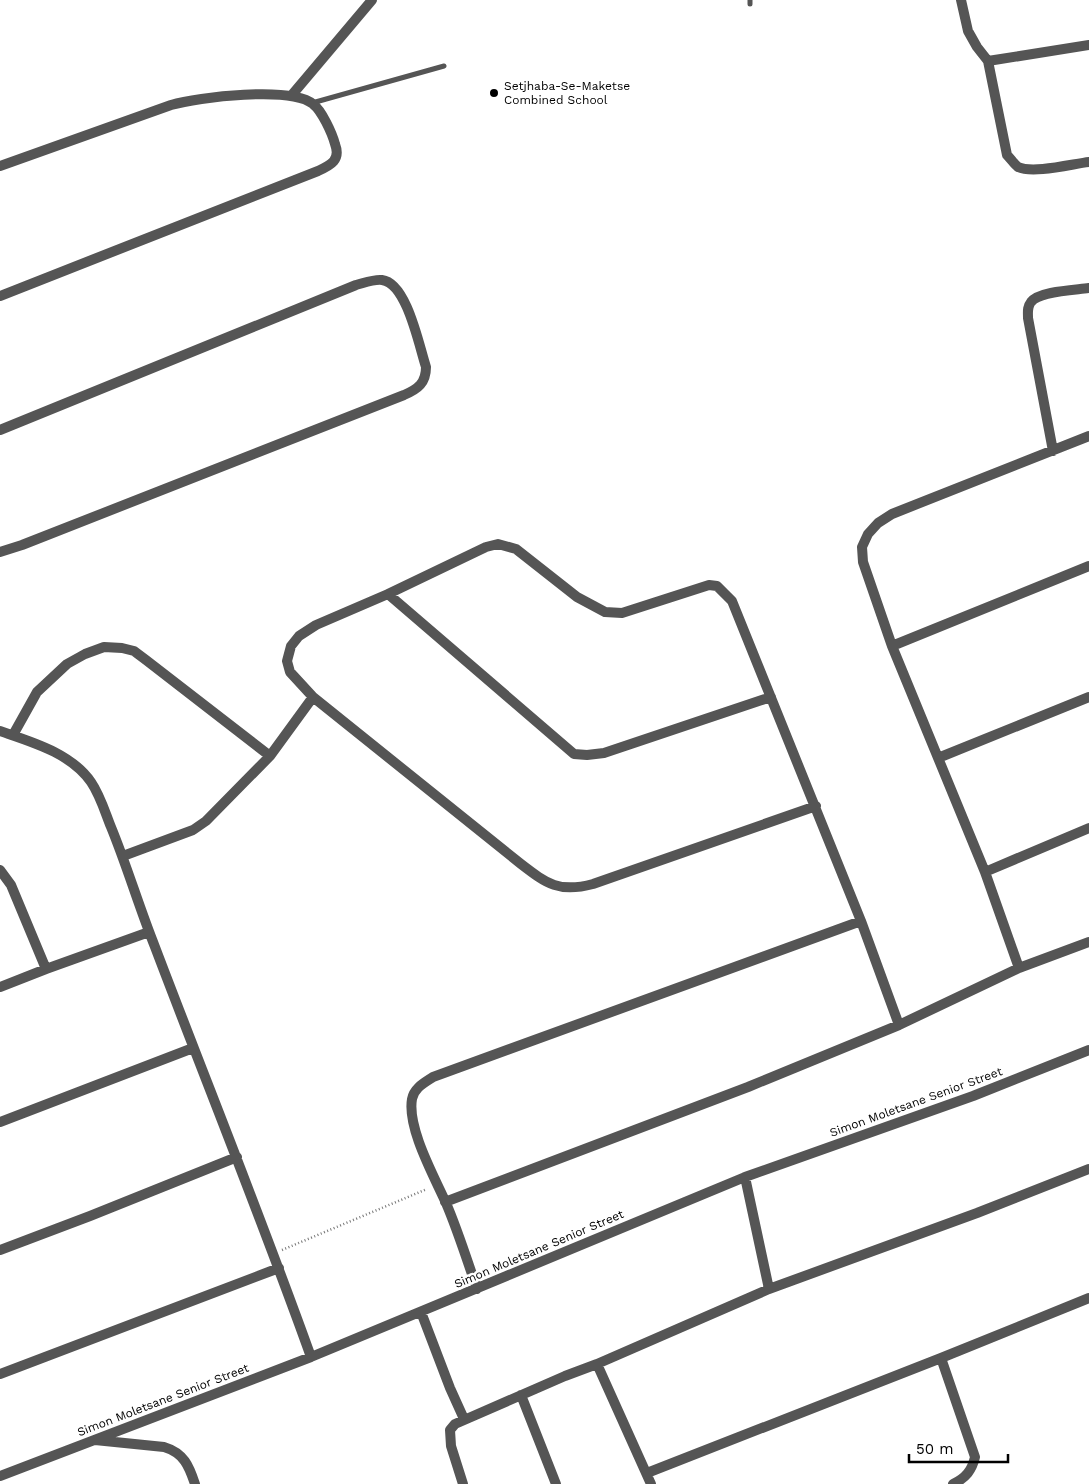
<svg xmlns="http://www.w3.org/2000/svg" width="1089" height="1484" viewBox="0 0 1089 1484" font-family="'Work Sans',sans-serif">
<rect width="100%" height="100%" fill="#fff"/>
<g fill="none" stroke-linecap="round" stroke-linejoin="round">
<path stroke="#777" stroke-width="2.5" stroke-dasharray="1 2.5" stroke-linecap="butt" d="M282,1250L427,1189"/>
<path stroke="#555" stroke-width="5" d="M750,0V4
M312,103L444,66"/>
<path stroke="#555" stroke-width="10" d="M961,0L968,31L977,47L988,61
M1089,45L988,61L1007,155C1011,159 1014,164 1018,167C1033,174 1072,164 1089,162
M291,96L372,0
M0,166L171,105C198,97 291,86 313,104C322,111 332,133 335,144C341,160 331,165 318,171L0,296
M0,430L356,285C364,283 374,279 382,280C407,283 419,346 426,367C426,383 418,389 404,395L22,545L0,552
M1053,451L1028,318C1028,312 1027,307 1031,302C1039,291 1075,290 1089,288
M388,594L574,754L587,755L604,753L771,697
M892,646L1089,566
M0,731C32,742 71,753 91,782C100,795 105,812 111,827C127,866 139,907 155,947C207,1084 262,1220 311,1357
M13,735L37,692L67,664L85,654L104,647L122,648L134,651L146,660L270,756
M938,758L1089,697
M816,806L593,884C559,893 547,884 521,864L313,697L290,672L287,661L291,646L299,636L316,625L388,594L486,547L498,544L516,549L577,597L605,612L622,613L709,585L717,586L732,601L861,921L899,1025
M123,856L193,830L206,821L270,756L313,697
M0,870L11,885L46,969
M985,872L1089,828
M1019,968L985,872L892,646L863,562L862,547L868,534L878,523L892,514L1089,436
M0,987L46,969L149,932
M0,1122L193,1048
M745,1177L769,1289
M445,1202L748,1087L899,1025L1019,968L1089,942
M0,1250L90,1216L237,1157
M477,1289C467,1260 458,1231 446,1203C434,1176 407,1128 412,1099C414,1088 424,1083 433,1077L861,921
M421,1312L450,1388L464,1419
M941,1358L975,1457C972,1470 966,1478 953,1484
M597,1364L769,1289L977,1213L1089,1169
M0,1374L279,1268
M521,1395L556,1484
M95,1440L164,1447C184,1453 189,1466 195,1484
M647,1473L941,1358L1089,1298
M0,1476L311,1357L745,1177L973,1096L1089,1050
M463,1484L451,1446L450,1430L455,1424L565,1376L597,1364L651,1484"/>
</g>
<circle fill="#000" stroke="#fff" stroke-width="2" cx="494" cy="93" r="5"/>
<g text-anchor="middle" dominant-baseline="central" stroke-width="5" stroke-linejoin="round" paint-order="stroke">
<g font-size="12" fill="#000" stroke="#fff" text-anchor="start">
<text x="504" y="86">Setjhaba-Se-Maketse<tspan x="504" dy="14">Combined School</tspan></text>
</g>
<g font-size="12" fill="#000" stroke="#fff">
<text transform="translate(916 1102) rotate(-20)">Simon Moletsane Senior Street</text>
<text transform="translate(539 1249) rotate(-23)">Simon Moletsane Senior Street</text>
<text transform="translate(163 1400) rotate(-21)">Simon Moletsane Senior Street</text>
</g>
</g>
<path d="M909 1454v8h99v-8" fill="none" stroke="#000000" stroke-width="2.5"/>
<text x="916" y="1454" font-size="15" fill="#000000" stroke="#ffffff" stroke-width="4" paint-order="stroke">50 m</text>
</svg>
